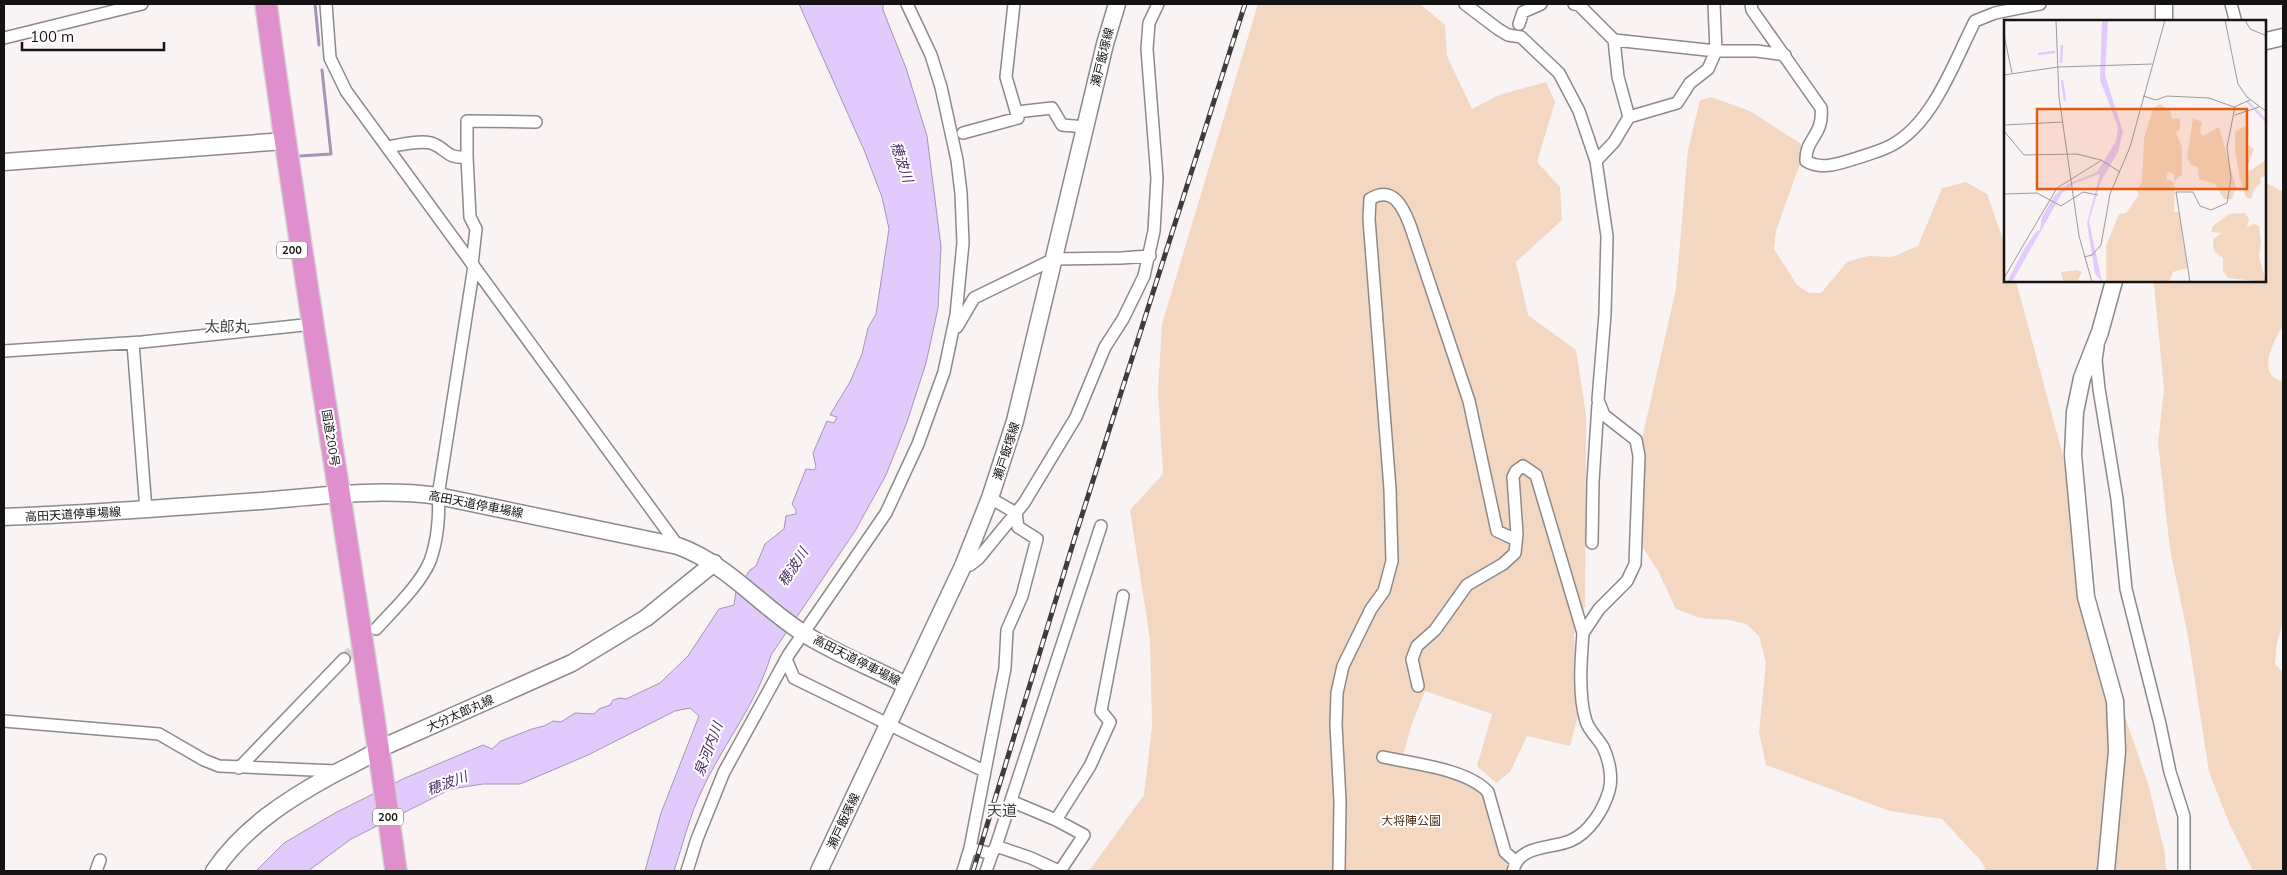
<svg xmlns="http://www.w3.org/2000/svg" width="2287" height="875" viewBox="0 0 2287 875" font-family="Mulish,'Noto Sans JP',sans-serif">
<rect width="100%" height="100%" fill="#f9f3f4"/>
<path fill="#f3d7c0" d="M1258,4H1420L1445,25L1447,56L1472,109L1499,95L1546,82L1555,102L1537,162L1560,187L1562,220L1516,262L1528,315L1576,350L1586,414L1585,606L1574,635L1577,719L1570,746L1527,736L1510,772L1496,783L1477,766L1492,714L1425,691L1411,726L1401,765L1471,784L1482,792L1497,843L1508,867V871H1089L1144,795L1152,727L1150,639L1130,510L1163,474L1158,392L1162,324Z
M1711,97L1750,111L1800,143L1803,155L1776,231L1774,249L1797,285L1809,293H1821L1847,262L1868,256L1892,257L1918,246L1942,188L1966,182L1987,194L2006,248V281H2016L2063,456L2106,661L2149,787L2165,854L2166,871H1986L1982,862L1942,819L1890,811L1766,765L1759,732L1766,663L1759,636L1746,624L1730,620L1700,618L1676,609L1658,571L1635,535L1631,509L1632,483L1676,289L1688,150L1700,100Z
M2266,183L2283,192V326C2274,339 2255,377 2283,381V622L2277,643L2275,664L2283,673V871H2253L2229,823L2209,772L2189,642L2170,549L2158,443L2164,389L2154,285V281H2266Z"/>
<path fill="#e2cbfc" stroke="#a494b6" d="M799,4H883V10L906,68L927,136L941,247L938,308L926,363L907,422L886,475L855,531L771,655C757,703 724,743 703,788C690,814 683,844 674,871H645L661,813L699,716L690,708L675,711L588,755L520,784H483L451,789L351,839L308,871H256L284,843L335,813L405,778L483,745L492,749L501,741L532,729L544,726L553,721L561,722L575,713L594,714L599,709L610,705L613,700L620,698L626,699L660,683L688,656L719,609L734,605L736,591L750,570L756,566L765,544L784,529L786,516L796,514V510L792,504L806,469L814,470L816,467L813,453L827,421L834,423L837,417L830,415L850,382L862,354L868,328L876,314L889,229L882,197L864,150Z"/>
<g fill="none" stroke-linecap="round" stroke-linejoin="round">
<path stroke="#a494b6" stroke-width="3" d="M315,4L319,45
M300,156L331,154L322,70"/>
<path stroke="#d7d1d2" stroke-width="11" stroke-dasharray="11 5.5" stroke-linecap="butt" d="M344,659L364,640"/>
<defs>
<path id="street" d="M326,4L330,58L346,91L678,546
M1465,4L1498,29L1508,35L1521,37L1559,73L1579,111L1596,161L1607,236L1605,314L1598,400L1604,415L1636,440L1639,456L1635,564L1627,581L1599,609L1583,633
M1574,4L1579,5L1614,40L1716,51H1757L1785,55
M1751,4L1752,10L1821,108C1824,136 1805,138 1806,161C1821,170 1838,164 1854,159C1868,154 1884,151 1897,142C1935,118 1955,60 1975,21L1995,13L2040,4
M2231,4L2235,19
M1519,24L1523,12L1541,4
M4,38L142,4
M1614,40L1618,77L1629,117
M1016,112L1052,108L1062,125L1085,127
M963,133L1018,118L1006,77L1014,4
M387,147C400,145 418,140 431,143C447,148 445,159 467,157V121L536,122
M467,157L470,217L476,229L472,264
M1596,161L1614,142L1629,117L1677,103L1690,83L1708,69L1716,51L1714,4
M957,327L974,298L1054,259L1121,258L1150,256
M133,343L146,510
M2098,347L2096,360L2099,389L2117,499L2126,589L2160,724L2170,772L2184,816V871
M4,351L142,342L313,324
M990,498L1016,513
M1592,543L1593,481L1598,405
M963,566L970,565L978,559L1024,503L1076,417L1105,347L1123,319L1144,276L1154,231L1157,178L1147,49L1149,23L1158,4
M376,629C393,610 420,585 430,561C437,542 440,516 438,496L474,266
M786,659L794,678L984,771
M1418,686L1412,659L1417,646L1435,630L1467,585L1503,564L1515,553L1517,534
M4,721L159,734L204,760L219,766L336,771
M1383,757C1414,764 1467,769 1488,792L1505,852L1516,862
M239,768L344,659
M1011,801L1056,820L1084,835L1060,871
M1056,820L1090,766L1110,722L1101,711L1123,596
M996,846L1101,526
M970,848L992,854L996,846L1031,858L1059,871
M96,871L100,860
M687,871L697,839L724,772L789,654L886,513L918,444L944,372L956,315L963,243L961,193L957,160L941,87L931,55L907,4
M963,871L970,848L1005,668L1007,630L1022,596L1037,539L1018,527L1016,513
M986,871L992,854
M1339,871L1340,801L1336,725L1337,693L1343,666L1371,609L1384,591L1392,561L1390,489L1369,219L1370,199C1393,185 1403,207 1410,225L1469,401L1497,531L1512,538L1517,534L1513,477L1516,471L1523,466L1536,475L1583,633C1581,659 1578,696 1586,721C1589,731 1598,738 1603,747C1609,759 1613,778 1609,791C1603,811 1589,833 1570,841C1550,849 1518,845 1513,871"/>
<path id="secondary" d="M2164,4V21
M2266,41L2283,37
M4,162L285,141
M4,517C90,514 175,507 261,501C320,496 379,488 438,496L678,546C729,565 759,605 803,633C834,653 873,668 906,685
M214,871C243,828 288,799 332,775C348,766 364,760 379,749L572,663L646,618L714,563
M819,871L963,566L990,498L1015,421L1105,44L1117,4
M2106,871L2117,751L2115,701L2086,597L2073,455L2075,412L2082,378L2100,332L2114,281"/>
<path id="highway" d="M266,4C305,294 356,582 396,871"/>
</defs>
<use href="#street" stroke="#8e8889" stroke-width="14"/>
<use href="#secondary" stroke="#8e8889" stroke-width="19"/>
<use href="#highway" stroke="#d0d0d0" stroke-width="24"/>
<use href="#street" stroke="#fff" stroke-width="11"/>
<use href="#secondary" stroke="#fff" stroke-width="16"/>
<use href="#highway" stroke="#e08fce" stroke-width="21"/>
<defs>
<path id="rail" d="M973,871L1075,537L1245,4"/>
</defs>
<use href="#rail" stroke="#3e3b3b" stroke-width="5"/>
<use href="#rail" stroke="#fff" stroke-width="3" stroke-dasharray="9" stroke-linecap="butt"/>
</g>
<g text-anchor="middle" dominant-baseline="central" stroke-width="4" stroke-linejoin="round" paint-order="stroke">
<g fill="#fff" stroke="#5a5959" stroke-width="1">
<rect x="277" y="241.5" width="30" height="17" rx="4"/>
<rect x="373" y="808.5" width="30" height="17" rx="4"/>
</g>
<g font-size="11" font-weight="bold" fill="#141212">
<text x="292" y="250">200</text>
<text x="388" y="817">200</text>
</g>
<g font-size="12" fill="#141212" stroke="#fff">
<text transform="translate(1102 57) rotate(-76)">瀬戸飯塚線</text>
<text transform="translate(331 438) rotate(81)">国道200号</text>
<text transform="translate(1006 451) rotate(-72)">瀬戸飯塚線</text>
<text transform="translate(476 504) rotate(11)">高田天道停車場線</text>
<text transform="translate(73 514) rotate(-3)">高田天道停車場線</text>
<text transform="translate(857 660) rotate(27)">高田天道停車場線</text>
<text transform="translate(460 713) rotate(-24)">大分太郎丸線</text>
<text transform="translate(843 821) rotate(-65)">瀬戸飯塚線</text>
</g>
<g font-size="12" fill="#4b2d10" stroke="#fff">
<text x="1411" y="820">大将陣公園</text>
</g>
<g font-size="14" font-style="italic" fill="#4a2c66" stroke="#fff">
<text transform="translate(902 162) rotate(71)">穂波川</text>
<text transform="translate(793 567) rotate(-57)">穂波川</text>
<text transform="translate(708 749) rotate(-69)">泉河内川</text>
<text transform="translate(447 783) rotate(-20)">穂波川</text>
</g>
<g font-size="15" fill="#464142" stroke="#fff">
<text x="227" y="326">太郎丸</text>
<text x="1002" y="810">天道</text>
</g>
</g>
<g transform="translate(2004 20)">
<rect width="262" height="262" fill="#f9f3f4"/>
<path d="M156,84L166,91L168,99L176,98V109L172,113L178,127V155L170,161V154L164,152L162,159L169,162L171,168L170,192H175L183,248L169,252L165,262H102V226L115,194L122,193L135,175L132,170L138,162L140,119L149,88ZM189,98L198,102L196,112L199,116L215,107L232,167L228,179H220L211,164L195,159L194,147L187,145L183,138ZM241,106L245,113L241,123L250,129L242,150L246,151L262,140V156L256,158L257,163L251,168L247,179L242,177L236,160L231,130V112ZM241,193L245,199L243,207L250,204L255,206L257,222L255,236L262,262L224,258L219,251V238L210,231L209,219L218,213L207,212L209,206L225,194ZM73,250L78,252L74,260L87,262H60L57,252Z" fill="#f3d7c0"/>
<path d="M98,0H104L101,55L119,112L114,132L97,161L85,201L98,262L91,254L83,203L96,154L71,163L58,173L8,262H3L20,229L32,212L36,210L38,197L51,175L64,164L93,152L112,121L114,107L96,60Z" fill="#e2cbfc"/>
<path fill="none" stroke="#e2cbfc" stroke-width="2.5" d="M34,34L51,32M57,43L58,25M58,60L61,81M243,81L263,102"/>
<path fill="none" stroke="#9d999a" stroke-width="1" d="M52,0L55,77L75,216L88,262M221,0L234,64L243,77L263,92M241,0L246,9L263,16M0,15L8,53M0,55L54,47L148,44M139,76L152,80L163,76L205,78L230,87L246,80M231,95L255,87M0,105L59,102M0,111L20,135L73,134L97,140L116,152M0,174L33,173L57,186L79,172L94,175M80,237L88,235L97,225L106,174L126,127L161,0M0,258L53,168L98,140M186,262L172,172H189L196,186L207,190L223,183L227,158L223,127L231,87"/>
<path fill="#e8590c" fill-opacity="0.15" stroke="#e8590c" stroke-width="2.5" d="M33,89H243V169H33Z"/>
<rect width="262" height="262" fill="none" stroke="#141212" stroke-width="2.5"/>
</g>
<rect width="2287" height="875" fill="none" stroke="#141212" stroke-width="10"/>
<path d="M22 42v8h142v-8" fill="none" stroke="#141212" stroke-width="2.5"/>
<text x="30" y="42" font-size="15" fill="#141212" stroke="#ffffff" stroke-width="4" paint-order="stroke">100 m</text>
</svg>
